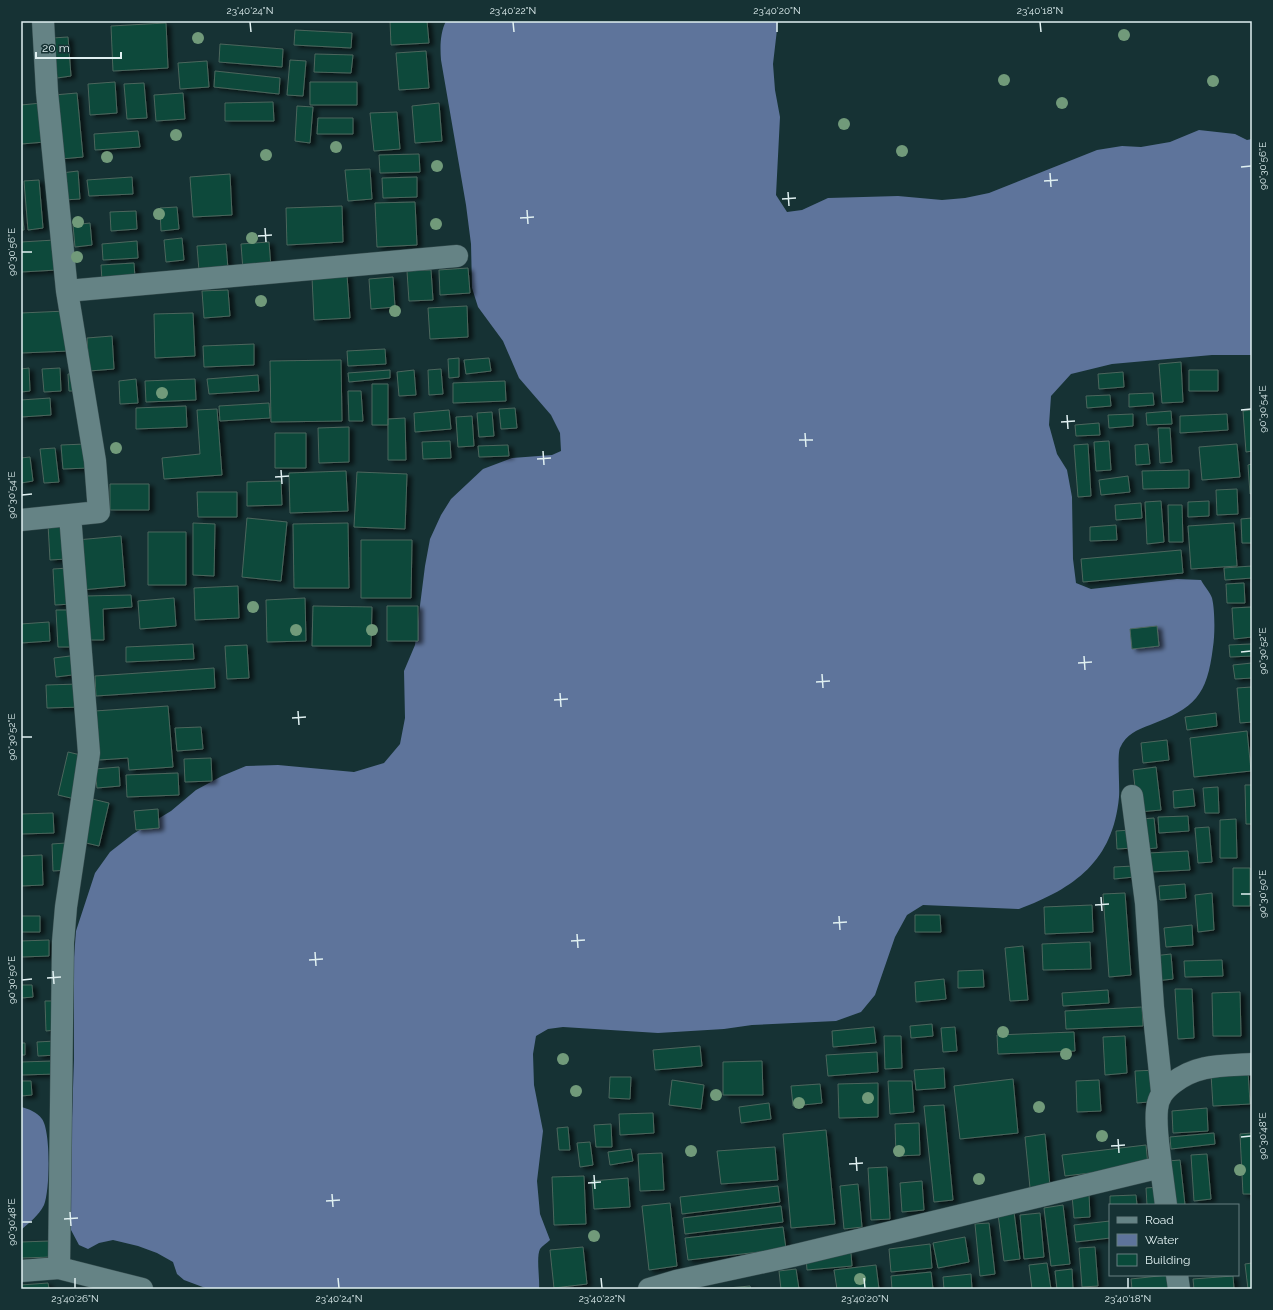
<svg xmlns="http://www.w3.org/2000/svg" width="1273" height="1310" viewBox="0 0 1273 1310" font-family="Raleway,sans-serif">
<defs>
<filter id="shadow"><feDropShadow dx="4.5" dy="2.5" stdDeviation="2" flood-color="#0009"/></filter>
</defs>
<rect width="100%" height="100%" fill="#163234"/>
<path fill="#5e749b" d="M446,21H778L773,64L775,90L780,117L776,195L787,212L802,210L828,198L898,196L942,200L965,198L989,193L1097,150L1122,146L1141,147L1170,142L1199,130L1235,134L1247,140L1252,139V355H1212L1112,364L1071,374L1051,396L1049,425L1057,454L1067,470L1072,497L1073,559L1076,583L1091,589L1177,579L1201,580C1204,586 1210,592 1212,598C1215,610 1215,635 1213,647C1207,696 1195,708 1150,725C1137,730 1126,734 1120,748C1117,755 1120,787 1119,797C1113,861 1075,888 1019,909L923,905L907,915L895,937L875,995L861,1012L836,1021L752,1025L724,1029L658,1033L563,1027L548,1029L536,1036L533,1054L534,1085L543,1131L537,1181L540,1214L550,1240C547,1243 542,1246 540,1249C536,1257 540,1279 539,1289H208L184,1280L177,1274L173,1262L157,1253L138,1246L113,1240L99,1243L88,1249L79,1245L71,1230L70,1222V1176L74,1059V957L76,931L95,873L110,852L133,834L171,811L196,790L222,776L246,766L278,765L354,772L384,763L400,744L405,718L404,671L415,645L425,566L430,539L441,515L451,499L483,469L512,458L552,455L561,451L560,433L551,415L519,378L503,341L478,307L472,288L471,244L466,205L441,60C440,47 440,33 446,21Z
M21,1107C29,1109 37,1112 42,1119C51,1131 50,1191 44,1205C39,1215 29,1223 21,1230Z"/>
<path fill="#094a3a" stroke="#4c665d" filter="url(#shadow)" d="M390,21H427L429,43L391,45Z
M166,23L168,68L113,71L111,26Z
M295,30L352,33L351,48L294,45Z
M68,37L71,76L57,78L53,38Z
M220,44L283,49L282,67L219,62Z
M426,51L429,88L399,90L396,53Z
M315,54L353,55L351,73L314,72Z
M290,60L306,61L303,96L287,95Z
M207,61L209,87L180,89L178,63Z
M215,71L280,78L279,94L214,87Z
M115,82L117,113L90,115L88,84Z
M310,82H357V105H310Z
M144,83L147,118L127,119L124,84Z
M77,93L83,157L60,159L54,95Z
M183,93L185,119L156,121L154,95Z
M273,102L274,121H225V103Z
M42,103L45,142L21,144V105Z
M439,103L442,141L415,143L412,106Z
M297,106L313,107L310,143L295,141Z
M397,112L400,149L374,151L370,113Z
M318,118H353V134H317Z
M138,131L140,147L95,150L94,134Z
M419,154L420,172L380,173L379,155Z
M370,169L372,199L348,201L345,170Z
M78,171L80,199L63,200L61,173Z
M230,174L232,215L193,217L190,177Z
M132,177L133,194L89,196L87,180Z
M417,177V197L383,198L382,178Z
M39,180L43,228L28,230L24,181Z
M21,198L24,230H21Z
M415,202L417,245L377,247L375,203Z
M342,206L343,242L287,245L286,208Z
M177,207L179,229L161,231L160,208Z
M136,211L137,229L111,231L110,212Z
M90,223L92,245L75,247L73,225Z
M182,238L184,260L166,262L164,240Z
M55,240L57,270L21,272V242Z
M137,241L138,258L103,260L102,244Z
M269,242L271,268L243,270L241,244Z
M226,244L228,269L199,271L197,246Z
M134,263L135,278L102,280L101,265Z
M468,268L470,293L440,295L439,270Z
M431,270L433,300L409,301L407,271Z
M347,275L350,318L314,320L312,277Z
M393,277L395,307L371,309L369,279Z
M228,290L230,316L204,318L202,291Z
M467,306L468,337L430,339L428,308Z
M67,311L69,351L21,353V313Z
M193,313L195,356L155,358L154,314Z
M112,336L114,369L89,371L87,338Z
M254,344V365L204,367L203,346Z
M385,349L386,364L348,366L347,351Z
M459,358V377L449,378L448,359Z
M489,358L491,371L466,374L464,360Z
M341,360L342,421L271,422L270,361Z
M1181,362L1183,402L1162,403L1159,364Z
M29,368L30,391L21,392V369Z
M60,368L61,391L44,392L42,369Z
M441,369L443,394L429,395L428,370Z
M390,370V378L349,382L348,373Z
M414,370L416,395L399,396L397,372Z
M1189,370H1218V391H1189Z
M1123,372L1124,387L1099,389L1098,374Z
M78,373V391H69L68,374Z
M258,375L259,391L209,394L207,379Z
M136,379L138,403L120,404L119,381Z
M195,379L196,400L146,402L145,381Z
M505,381L506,401L453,403V383Z
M372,384H388V425H372Z
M348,391H361L363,421H349Z
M1153,393L1154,405L1129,407V394Z
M1110,395L1111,406L1087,408L1086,396Z
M50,398L51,415L21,417V400Z
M269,403L270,418L220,421L219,406Z
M186,406L187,427L136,429V408Z
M515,408L517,428L501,429L499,409Z
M217,409L222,475L164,479L162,458L200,454L197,410Z
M449,410L451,429L415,432L414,413Z
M1252,410V451L1246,452L1243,411Z
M1171,411L1172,424L1147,425L1146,413Z
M492,412L494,436L479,437L477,413Z
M1133,414V426L1109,428L1108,415Z
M1227,414L1228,430L1180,433V416Z
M472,416L474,446L458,447L456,417Z
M405,418L406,460H388V419Z
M1099,423L1100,435L1076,436L1075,425Z
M349,427V462L319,463L318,428Z
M1158,428H1170L1172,462L1160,463Z
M275,433H306V468H275Z
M450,441L451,458L423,459L422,442Z
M1109,441L1111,470L1096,471L1094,442Z
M86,444L88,468L63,469L61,445Z
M1088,444L1091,496L1078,497L1074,445Z
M1148,444L1150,464L1136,465L1135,445Z
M1237,444L1240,477L1202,480L1199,447Z
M508,445L509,456L479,457L478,446Z
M55,448L59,482L44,483L40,449Z
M30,457L33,481L21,483V458Z
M1252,464V493L1250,494L1248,465Z
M1189,470V488L1143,489L1142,471Z
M346,471L348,511L290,513L289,473Z
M357,472L407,474L405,529L354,527Z
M1128,476L1130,492L1101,495L1099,480Z
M281,481L282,505L247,506V482Z
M110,484H149V510H110Z
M1237,489L1238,514L1217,515L1216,490Z
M197,492H237V517H198Z
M1161,501L1164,542L1147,544L1145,502Z
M1209,501V516L1188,517V502Z
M1141,503L1142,518L1116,520L1115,505Z
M1168,505H1182L1183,542H1169Z
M247,518L287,522L281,581L242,577Z
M1252,518V543H1242L1241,519Z
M64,523L66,559L50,560L48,524Z
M193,523L215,524L214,576L193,575Z
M348,523L349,588H294L293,524Z
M1234,523L1237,566L1191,569L1188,526Z
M1116,525L1117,540L1090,541V527Z
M148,532H186V585H148Z
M121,536L125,586L81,590L77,540Z
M361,540H412L411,598H361Z
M1181,550L1183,573L1083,582L1081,559Z
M1252,566V578L1225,580L1224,568Z
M69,568L72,604L55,605L53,569Z
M1244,583L1245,603H1227L1226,584Z
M238,586L239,618L195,620L194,588Z
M131,595L132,607L103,609L104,640H88L86,596Z
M174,598L176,626L140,629L138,601Z
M305,598L306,641L267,642L266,600Z
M313,606L372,607L371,646H312Z
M387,606H418V641H387Z
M1252,607V637L1234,639L1232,608Z
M56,610H70L71,647H58Z
M49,622L50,641L21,643V624Z
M1157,626L1159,646L1132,649L1130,629Z
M193,644L194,659L126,662V647Z
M1252,644V656L1230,657L1229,645Z
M247,645L249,678L227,679L225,646Z
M78,655L80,674L56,677L54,658Z
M1252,663V678L1235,679L1233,665Z
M214,668L215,688L96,696L95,676Z
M80,684L81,707L47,708L46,685Z
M1252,687V722L1240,723L1237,688Z
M168,706L173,767L129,770L128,758L99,760L95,711Z
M1216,713L1217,726L1187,730L1185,717Z
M201,727L203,749L177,751L175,728Z
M1247,731L1251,771L1194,777L1190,738Z
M1167,740L1169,760L1143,763L1141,743Z
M68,752L85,756L75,799L58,795Z
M211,758L212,781L185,782L184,759Z
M119,767L120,786L97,788L95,769Z
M1156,767L1161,810L1138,812L1133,770Z
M178,773L179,795L127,797L126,775Z
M1245,785H1252V824H1246Z
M1218,787L1219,813H1205L1203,788Z
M1193,789L1195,806L1174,808L1173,791Z
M92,799L109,803L99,846L82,842Z
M158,809L159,828L136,830L134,811Z
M53,813L54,833L21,834V814Z
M1188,816L1189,831L1159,833L1158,817Z
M1154,818L1157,848L1144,849L1141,819Z
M1236,819L1237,858H1220V820Z
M1209,827L1212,862L1198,863L1195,828Z
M1132,830L1133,848L1117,849L1116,831Z
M66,843L67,870L53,871L52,844Z
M1188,851L1190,870L1150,872L1149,853Z
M42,855L43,885L21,886V856Z
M1134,866V877L1114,879V867Z
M1233,868H1250V906H1233Z
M1185,884L1186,898L1160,900L1159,886Z
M1125,893L1131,975L1109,977L1103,894Z
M1212,893L1214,930L1198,932L1195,895Z
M1092,905L1093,932L1045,934L1044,907Z
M915,915H940L941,932H915Z
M21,916H40V932H21Z
M1192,925L1193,945L1166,947L1164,928Z
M49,940V956L21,957V941Z
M1090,942L1091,969L1043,970L1042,944Z
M1023,946L1028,1000L1010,1001L1005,948Z
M1171,954L1173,979L1156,981L1153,956Z
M1222,960L1223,976L1185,977L1184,961Z
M983,970L984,987L958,988V971Z
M944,979L946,999L916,1002L915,982Z
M21,985H32L33,997L21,998Z
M1175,989H1192L1194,1038L1178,1039Z
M1108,990L1109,1003L1063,1006L1062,993Z
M1240,992L1241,1036H1213L1212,993Z
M45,1001H54L55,1030L46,1031Z
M1142,1007L1143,1026L1066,1029L1065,1011Z
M932,1024L933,1036L911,1038L910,1026Z
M874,1027L876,1043L833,1047L832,1031Z
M955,1027L957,1051L943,1052L941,1028Z
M1074,1032L1075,1051L998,1054L997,1035Z
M884,1036H901L902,1068L885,1069Z
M1125,1036L1127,1073L1105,1075L1103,1037Z
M56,1041L57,1055L38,1056L37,1042Z
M21,1043H25V1055H21Z
M700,1046L702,1066L655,1070L653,1050Z
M877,1052L878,1072L828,1076L826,1055Z
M54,1061L55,1074L21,1075V1062Z
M762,1061L763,1095H723V1062Z
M944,1068L945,1088L916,1090L914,1070Z
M1158,1070L1160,1101L1137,1103L1135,1071Z
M1248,1071L1250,1104L1213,1106L1211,1074Z
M610,1077H631L630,1099L609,1098Z
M1013,1079L1018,1133L960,1139L954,1086Z
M672,1080L704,1085L701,1109L669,1105Z
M1099,1080L1101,1111L1077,1112L1076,1081Z
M21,1081H31L32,1095L21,1096Z
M888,1081H912L914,1112L890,1114Z
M878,1083V1117L839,1118L838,1084Z
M820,1084L822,1103L793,1106L791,1086Z
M769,1103L771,1119L741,1123L739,1107Z
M944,1105L953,1200L934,1202L924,1106Z
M1207,1108L1208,1131L1173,1133L1172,1111Z
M653,1113L654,1133L620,1135L619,1114Z
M919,1123L920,1155L896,1156L895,1124Z
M611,1124L612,1147H596L594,1125Z
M568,1127L570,1150H559L557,1128Z
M826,1130L835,1224L791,1228L783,1134Z
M1214,1133L1215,1144L1171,1149L1170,1137Z
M1252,1133V1194H1243L1240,1134Z
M1045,1134L1050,1186L1030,1188L1025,1137Z
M590,1142L593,1165L580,1167L577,1143Z
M1146,1145L1148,1166L1065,1176L1062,1155Z
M775,1147L778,1180L721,1184L717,1151Z
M631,1149L633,1161L610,1165L608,1152Z
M662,1153L664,1190L640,1191L638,1154Z
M1207,1154L1211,1199L1194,1201L1191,1155Z
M1180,1160L1185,1205H1172L1168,1161Z
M887,1167L890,1219L871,1220L868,1168Z
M584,1176L586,1224L554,1225L552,1177Z
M628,1178L630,1207L594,1209L592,1181Z
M922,1181L924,1210L902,1212L900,1183Z
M858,1184L862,1227L844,1229L840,1186Z
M778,1186L780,1202L682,1214L680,1197Z
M1159,1187L1160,1205H1147L1146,1188Z
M1089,1194L1090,1217L1074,1218L1072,1195Z
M1136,1195L1137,1205H1110V1196Z
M670,1203L677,1266L649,1270L642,1206Z
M1063,1205L1070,1264L1051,1266L1044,1208Z
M781,1206L783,1222L685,1234L683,1218Z
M1014,1212L1020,1259L1004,1261L998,1214Z
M1040,1213L1044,1257L1024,1259L1020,1215Z
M1110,1221V1238L1076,1242L1074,1225Z
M989,1223L995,1274L980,1276L975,1224Z
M783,1227L786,1249L688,1260L685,1238Z
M965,1237L969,1262L938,1268L933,1243Z
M50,1241L51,1257L21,1258V1242Z
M930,1244L932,1268L891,1272L889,1249Z
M583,1247L587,1284L554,1288L550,1250Z
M1095,1247L1098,1286L1082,1287L1079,1248Z
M851,1253L852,1266L807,1270L806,1256Z
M1047,1263L1051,1289H1032L1029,1265Z
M1252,1263V1289H1248L1245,1264Z
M876,1265L879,1289H837L834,1270Z
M796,1269L799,1289H781L779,1271Z
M1072,1269L1073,1289H1057L1055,1271Z
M931,1272L933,1289H892L891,1276Z
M971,1274L972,1289H944L943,1277Z
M1168,1275L1169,1289H1132L1131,1279Z
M1233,1276L1234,1289H1194L1193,1279Z
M48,1283L49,1289H21V1285Z
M750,1286L751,1289H717Z"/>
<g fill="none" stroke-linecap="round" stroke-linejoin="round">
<defs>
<path id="street" d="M67,291L457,256
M21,520L99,512L95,461L67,291L47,92L43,21
M1132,796L1146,903L1153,1007L1162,1092
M1161,1167L1166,1205
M59,1268L63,942L66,907L89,753L70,515
M21,1271L59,1268L142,1289
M1177,1275L1179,1289
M649,1289L676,1281L792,1256L1161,1167C1159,1148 1155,1128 1157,1109C1158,1097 1164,1090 1173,1083C1197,1064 1222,1066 1252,1064"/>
</defs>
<use href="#street" stroke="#364d4f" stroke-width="23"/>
<use href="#street" stroke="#658385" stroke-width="22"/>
</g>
<g fill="#719a7a">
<circle cx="1124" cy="35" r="6"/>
<circle cx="198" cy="38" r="6"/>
<circle cx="1004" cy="80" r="6"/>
<circle cx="1213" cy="81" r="6"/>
<circle cx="1062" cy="103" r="6"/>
<circle cx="844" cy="124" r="6"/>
<circle cx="176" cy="135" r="6"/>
<circle cx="336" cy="147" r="6"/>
<circle cx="902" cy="151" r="6"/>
<circle cx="266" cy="155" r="6"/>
<circle cx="107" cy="157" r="6"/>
<circle cx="437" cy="166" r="6"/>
<circle cx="159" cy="214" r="6"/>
<circle cx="78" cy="222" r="6"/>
<circle cx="436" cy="224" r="6"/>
<circle cx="252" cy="238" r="6"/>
<circle cx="77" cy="257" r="6"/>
<circle cx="261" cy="301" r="6"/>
<circle cx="395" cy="311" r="6"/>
<circle cx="162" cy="393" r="6"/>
<circle cx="116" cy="448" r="6"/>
<circle cx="253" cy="607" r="6"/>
<circle cx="296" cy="630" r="6"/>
<circle cx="372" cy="630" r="6"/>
<circle cx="1003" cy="1032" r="6"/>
<circle cx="1066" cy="1054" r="6"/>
<circle cx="563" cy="1059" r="6"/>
<circle cx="576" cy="1091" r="6"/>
<circle cx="716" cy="1095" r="6"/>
<circle cx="868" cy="1098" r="6"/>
<circle cx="799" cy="1103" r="6"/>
<circle cx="1039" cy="1107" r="6"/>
<circle cx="1102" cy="1136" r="6"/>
<circle cx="691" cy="1151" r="6"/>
<circle cx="899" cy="1151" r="6"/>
<circle cx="1240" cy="1170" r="6"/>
<circle cx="979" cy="1179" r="6"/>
<circle cx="594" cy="1236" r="6"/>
<circle cx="860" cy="1279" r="6"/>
</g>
<path fill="none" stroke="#e0f0f1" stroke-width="1.5" d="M250,22L251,32M513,22L514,32M777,22V32M1040,22L1041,32M1241,167L1251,166M1050,173L1051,187M1044,181L1058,180M788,192L789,206M782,199L796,198M527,210L528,224M520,218L534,217M265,228L266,242M258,236L272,235M22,252H32M1241,410L1251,409M1067,415L1068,429M1061,422L1075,421M805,433L806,447M799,440H813M543,451L544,465M537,459L551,458M281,470L282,484M275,477L289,476M22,495L32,494M1241,652L1251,651M1084,656L1085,670M1078,663L1092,662M822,674L823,688M816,682L830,681M560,693L561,707M554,700L568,699M298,711L299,725M292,718L306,717M22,737H32M1241,894H1251M1101,897L1102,911M1095,905L1109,904M839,916L840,930M833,923L847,922M577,934L578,948M571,941L585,940M315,952L316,966M309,960L323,959M53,971L54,984M47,978L61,977M22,980L32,979M1241,1137L1251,1136M1118,1139L1119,1153M1111,1146L1125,1145M856,1157L857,1171M849,1164L863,1163M594,1175L595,1189M588,1183L601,1182M332,1194L333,1207M326,1201L340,1200M70,1212L71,1226M64,1219L78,1218M22,1222H32M75,1278V1288M338,1278L339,1288M601,1278L602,1288M864,1278L865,1288M1128,1278V1288"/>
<rect width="1273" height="1310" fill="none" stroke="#163234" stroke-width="44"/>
<rect x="1109" y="1204" width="130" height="72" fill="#163234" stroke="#677e80"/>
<rect x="1117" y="1217" width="20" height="6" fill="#658385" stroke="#677e80"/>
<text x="1145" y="1224" font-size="12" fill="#e0f0f1">Road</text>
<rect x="1117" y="1234" width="20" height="12" fill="#5e749b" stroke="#677e80"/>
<text x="1145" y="1244" font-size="12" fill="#e0f0f1">Water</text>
<rect x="1117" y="1254" width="20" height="12" fill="#094a3a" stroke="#677e80"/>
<text x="1145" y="1264" font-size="12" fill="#e0f0f1">Building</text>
<path d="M36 52v6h85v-6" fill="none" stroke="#e0f0f1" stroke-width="2"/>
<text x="42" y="52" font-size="12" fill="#e0f0f1" stroke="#163234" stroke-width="3" paint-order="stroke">20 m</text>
<rect x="22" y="22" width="1229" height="1266" fill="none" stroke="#e0f0f1" stroke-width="1.5"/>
<g font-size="10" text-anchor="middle" fill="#e0f0f1">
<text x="250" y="14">23°40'24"N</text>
<text x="513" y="14">23°40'22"N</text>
<text x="777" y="14">23°40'20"N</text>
<text x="1040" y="14">23°40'18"N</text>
<text transform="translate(1262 166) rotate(-90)" y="4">90°30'56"E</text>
<text transform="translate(11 252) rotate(-90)" y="4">90°30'56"E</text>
<text transform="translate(1262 409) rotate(-90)" y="4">90°30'54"E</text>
<text transform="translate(11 495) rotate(-90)" y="4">90°30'54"E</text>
<text transform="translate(1262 651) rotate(-90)" y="4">90°30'52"E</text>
<text transform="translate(11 737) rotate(-90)" y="4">90°30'52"E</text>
<text transform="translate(1262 894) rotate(-90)" y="4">90°30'50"E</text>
<text transform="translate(11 980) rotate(-90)" y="4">90°30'50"E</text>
<text transform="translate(1262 1136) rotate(-90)" y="4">90°30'48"E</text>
<text transform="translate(11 1222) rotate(-90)" y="4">90°30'48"E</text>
<text x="75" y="1302">23°40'26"N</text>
<text x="339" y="1302">23°40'24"N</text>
<text x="602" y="1302">23°40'22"N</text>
<text x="865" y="1302">23°40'20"N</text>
<text x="1128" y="1302">23°40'18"N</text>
</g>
</svg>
